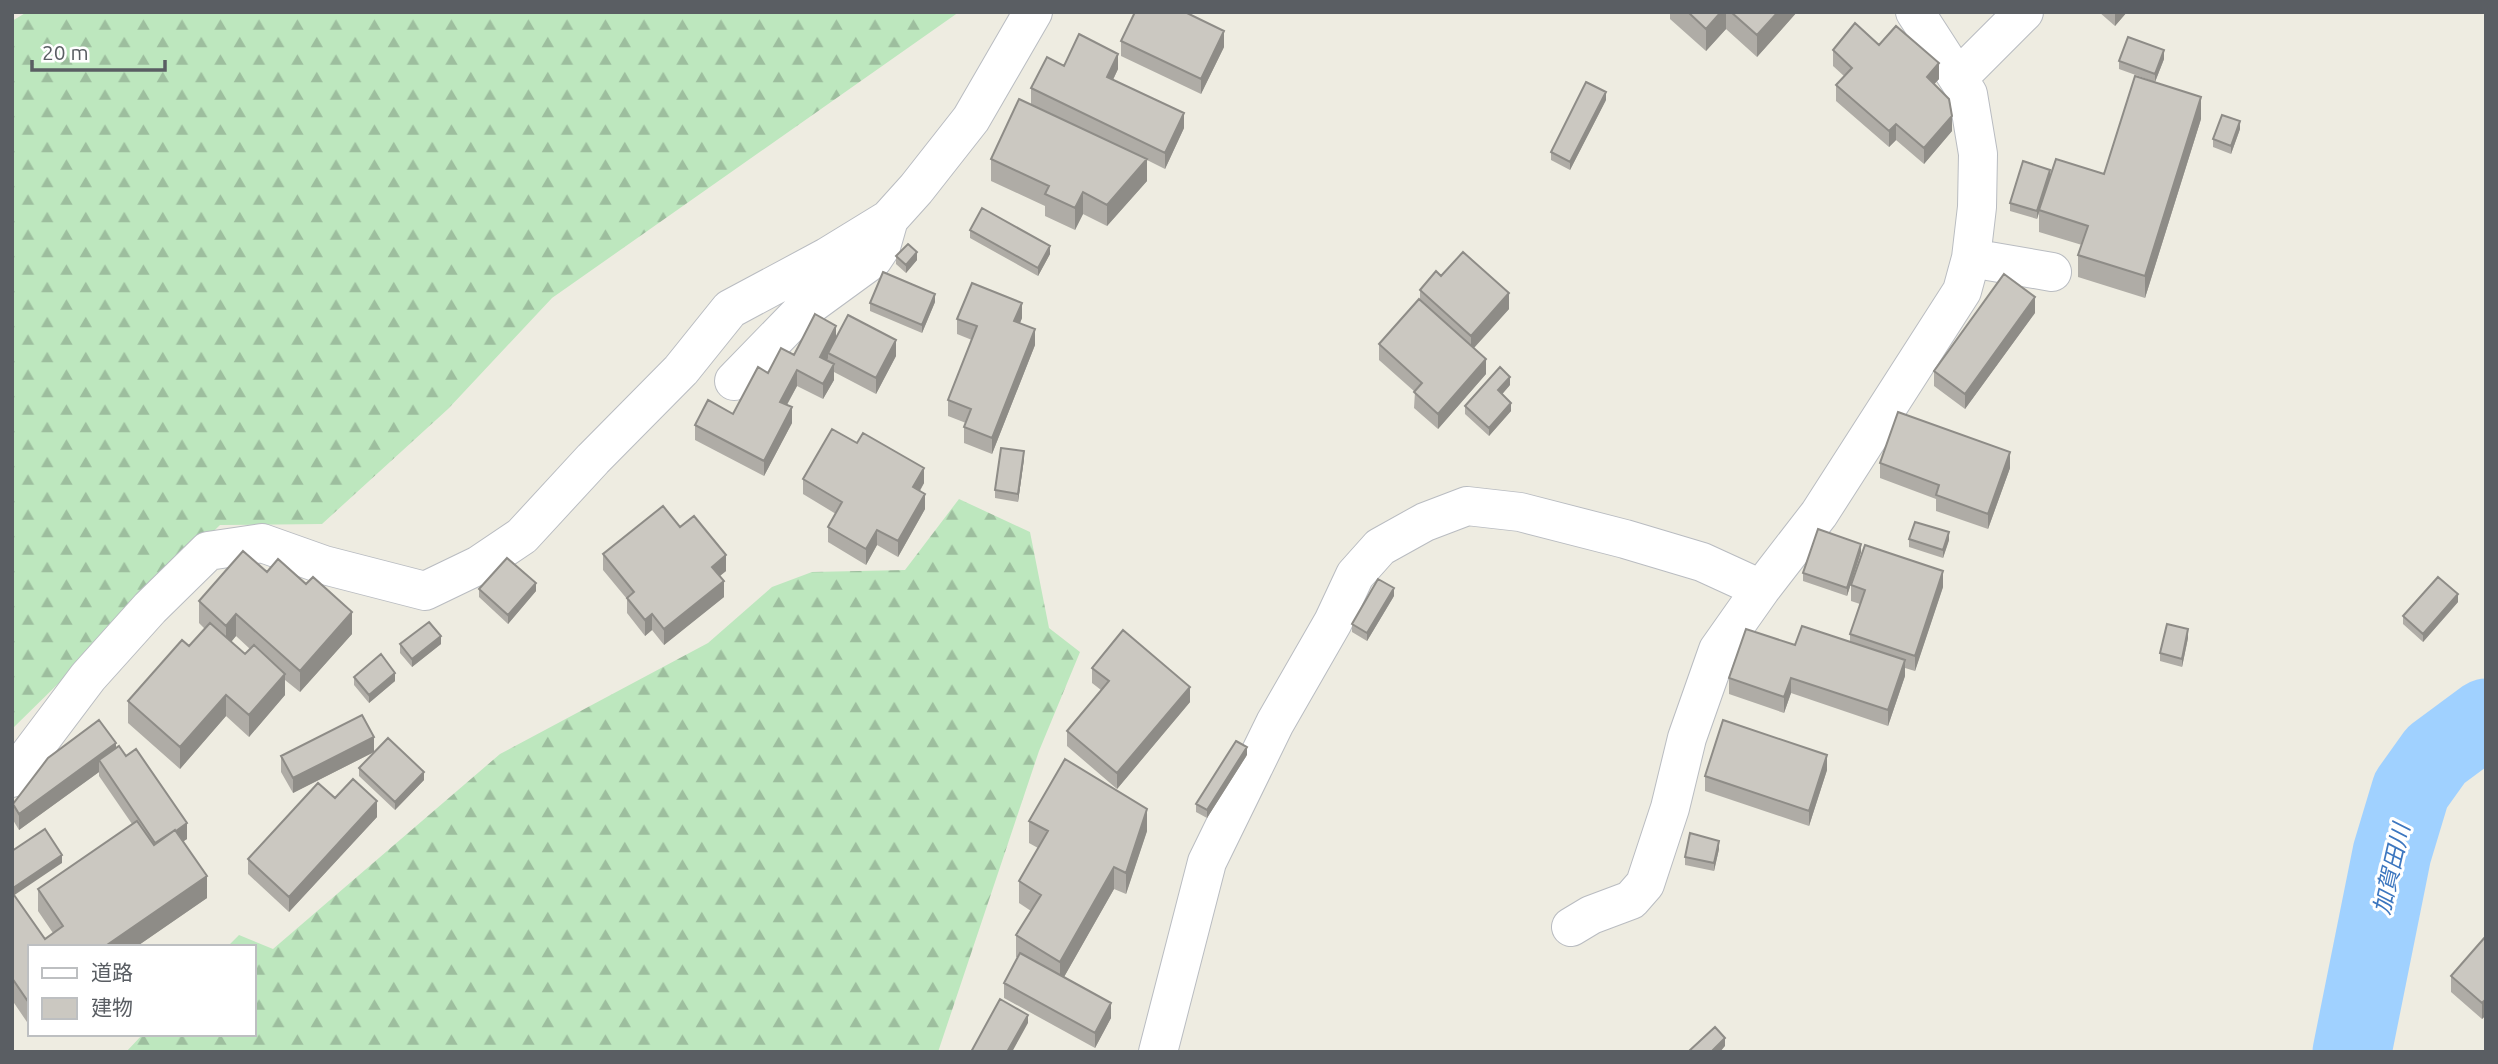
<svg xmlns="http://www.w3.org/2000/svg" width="2498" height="1064" viewBox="0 0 2498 1064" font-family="Ubuntu,'Noto Sans JP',sans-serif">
<defs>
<pattern id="forest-firs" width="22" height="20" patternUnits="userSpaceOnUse" patternTransform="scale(1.75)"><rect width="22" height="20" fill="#bde7be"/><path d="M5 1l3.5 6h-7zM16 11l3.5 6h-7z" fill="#9dbe9e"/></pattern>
</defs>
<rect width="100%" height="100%" fill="#eeece1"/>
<path fill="url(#forest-firs)" d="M27,12H959L552,298L448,409L322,524L220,525L12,729V21Z
M959,499L1030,532L1049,628L1080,652L1039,751L938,1052H126L143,1034H254V947H227L239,935L273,949L500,754L708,643L772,587L812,572L905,570Z"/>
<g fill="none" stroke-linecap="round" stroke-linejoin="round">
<path stroke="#a0d1ff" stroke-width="79" d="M2352,1052L2392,853L2411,790L2436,755L2486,718"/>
<defs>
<path id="street" d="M1959,77L2024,12
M1971,258L2052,272
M734,381L803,310L873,259L881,247L889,219
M12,778L88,677L150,608L208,551L262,543L324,565L425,591L479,565L522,536L593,459L681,370L730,309L827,257L889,219L916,189L971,119L1033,12
M1571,927L1591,915L1631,900L1645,884L1670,808L1687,738L1718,650L1761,589
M1158,1052L1207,862L1275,723L1333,622L1355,575L1380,547L1425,522L1467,506L1520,512L1625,539L1702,562L1761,589L1819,514L1962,291L1971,258L1977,207L1978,154L1968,94L1915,12"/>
</defs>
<use href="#street" stroke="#b9bcc1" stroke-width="40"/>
<use href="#street" stroke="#fff" stroke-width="38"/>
</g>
<path fill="#afaca6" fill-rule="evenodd" d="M1670,12H1797L1757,57L1726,29L1706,51L1670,19Z
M2099,12H2127L2115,26Z
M1121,41L1224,47L1201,94L1121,56Z
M1879,45L1939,79L1934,84L1952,131L1924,164L1896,140L1889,147L1836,101V85L1844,76L1833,66V50Z
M2164,59L2155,82L2119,69V61Z
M1064,66L1118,69L1113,80L1184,128L1165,169L1147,160V181L1107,226L1083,214L1075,230L1045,216V206L991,181V159L1066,121L1031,104V88Z
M1606,100L1570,170L1551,160V152Z
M2201,119L2145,298L2078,277V255L2082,245L2039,232V212L2037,219L2010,211V203L2050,176L2104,174Z
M2240,129L2231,154L2213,147V139Z
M970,230L1050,254L1038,276L970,238Z
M896,256L917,260L906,273L896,264Z
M1441,276L1509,309L1474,348L1486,374L1438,429L1414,408L1415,392L1379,360V344L1420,300V290Z
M935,302L922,333L870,311V303Z
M2035,313L1965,409L1934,386V371Z
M1022,318L1020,323L1035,345L992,454L964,443V427L966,423L948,416V400L972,340L957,334V319Z
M836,337L896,356L876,394L834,372V380L823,399L797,386L787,405L792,423L764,476L695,440V425L733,414L794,355Z
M1510,385L1502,394L1511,411L1489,436L1465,414V406Z
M1024,459L1018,502L995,498V490Z
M1880,463L2010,468L1988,529L1936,511V499L1880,478Z
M803,479L924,483L920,491L925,509L898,557L877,545L866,565L828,542V527L836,514L803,494Z
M680,527L726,571L720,576L724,597L664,645L652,630L645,636L627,613V599L603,570V554Z
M1909,539L1949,540L1943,558L1909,547Z
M1861,552L1847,596L1803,581V573Z
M267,572L352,634L300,692L285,680V695L249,737L226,716L180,769L128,723V701L189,646L205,629L199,623V601ZM236,636L250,649L245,654L231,642Z
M1851,585L1943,587L1915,671L1905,668V676L1888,726L1791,693L1784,713L1729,694V678L1795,645L1850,642V634L1860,604L1851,601Z
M479,589L536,591L508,624L479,597Z
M1394,596L1367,641L1352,632V624Z
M2458,602L2423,642L2403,624V616Z
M2188,638L2182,667L2160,661V653Z
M400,644H441L412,667L400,653Z
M1092,668L1190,702L1117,789L1067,746V731L1101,690L1092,683Z
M354,677L395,681L369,703L354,685Z
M116,748L126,756L187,839L183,841L207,898L27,1022L12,1000V897L45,939L53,933L38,911V889L132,824L99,776V772L19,830L13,820V804Z
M374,752L293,793L281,772V756Z
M1247,755L1207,818L1196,812V804Z
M359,768L424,780L395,810L359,776Z
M1827,770L1809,826L1705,791V776Z
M335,798L377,817L289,912L248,874V859Z
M1029,821L1147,831L1126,894L1114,889L1064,977L1111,1018L1095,1048L1004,998V983L1018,958L1016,957V935L1031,911L1019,903V881L1038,848L1029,843Z
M1719,849L1714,871L1685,865V857Z
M2486,936V1015L2482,1019L2451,992V976Z"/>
<path fill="#8e8c87" d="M1721,12H1726V29L1706,51V29Z
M1778,12H1797L1757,57V35Z
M2115,12H2127L2115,26Z
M1224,31V47L1201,94V79Z
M2164,50V59L2155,82V74Z
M1118,54V69L1107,92V77Z
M1939,63V79L1927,92V77Z
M1606,92V100L1570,170V162Z
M2201,97V119L2145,298V276Z
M1184,113V128L1165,169V153Z
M1952,116V131L1924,164V148Z
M2240,121V129L2231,154V146Z
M1896,124V140L1889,147V131Z
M1147,159V181L1107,226V205Z
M2050,170V178L2037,219V211Z
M1083,192V214L1075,230V208Z
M1050,246V254L1038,276V268Z
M917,252V260L906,273V265Z
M1509,293V309L1471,351V336Z
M935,294V302L922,333V325Z
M2035,297V313L1965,409V394Z
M1022,303V318L1014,337V321Z
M836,326V341L828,353V358L820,373V357Z
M1035,329V345L992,454V438Z
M896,340V356L876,394V378Z
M1486,359V374L1438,429V414Z
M834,364V380L823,399V384Z
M797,370V386L780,417V402Z
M1510,377V385L1498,399V390Z
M1511,403V411L1489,436V428Z
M792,407V423L764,476V461Z
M1024,451V459L1018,502V494Z
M2010,452V468L1988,529V514Z
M924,468V483L913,502V487Z
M925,494V509L898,557V541Z
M877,530V545L866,565V549Z
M1949,532V540L1943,558V550Z
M1861,544V552L1847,596V588Z
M726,555V571L712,582V567Z
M1943,571V587L1915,671V656Z
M724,581V597L664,645V629Z
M536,583V591L508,624V615Z
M1394,588V596L1367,641V633Z
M2458,594V602L2423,642V634Z
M352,612V634L300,692V671Z
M236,614V636L226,648V626Z
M652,614V630L645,636V620Z
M2188,629V638L2182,667V659Z
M441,636V644L412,667V659Z
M1905,660V676L1888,726V710Z
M395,673V681L369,703V695Z
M285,674V695L249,737V715Z
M1791,678V693L1784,713V697Z
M1190,687V702L1117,789V773Z
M226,695V716L180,769V747Z
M374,737V752L293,793V778Z
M116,743V759L99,760V772L19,830V814Z
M1247,747V755L1207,818V810Z
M1827,755V770L1809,826V811Z
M424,772V780L395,810V802Z
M377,801V817L289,912V897Z
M1147,809V831L1126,894V873Z
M187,823V839L156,860V844Z
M1719,841V849L1714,871V863Z
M62,855V863L13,896V888Z
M1114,867V889L1060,984V962Z
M207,876V898L136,947H104Z
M30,998V1020L27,1022V1000Z
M2486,999V1015L2482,1019V1003Z
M1111,1003V1018L1095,1048V1033Z
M1028,1015V1023L1012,1052H1007Z
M1725,1038V1046L1720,1052H1711Z"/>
<path fill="#cbc8c1" stroke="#8e8c87" stroke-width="2" d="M1135,12H1185L1224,31L1201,79L1121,41Z
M1688,12H1721L1706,29Z
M1731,12H1778L1757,35Z
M1855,23L1879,45L1896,26L1939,63L1927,77L1949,99L1952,116L1924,148L1896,124L1889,131L1836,85L1852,68L1833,50Z
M1079,34L1118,54L1107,77L1184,113L1165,153L1031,88L1047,57L1064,66Z
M2128,37L2164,50L2155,74L2119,61Z
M2135,76L2201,97L2145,276L2078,255L2088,226L2039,210L2056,159L2104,174Z
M1586,82L1606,92L1570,162L1551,152Z
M1019,99L1147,159L1107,205L1083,192L1075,208L1045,194L1049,186L991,159Z
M2222,115L2240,121L2231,146L2213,139Z
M2023,161L2050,170L2037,211L2010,203Z
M982,208L1050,246L1038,268L970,230Z
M908,244L917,252L906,265L896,256Z
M1463,252L1509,293L1471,336L1420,290L1436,271L1441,276Z
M883,272L935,294L922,325L870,303Z
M2004,274L2035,297L1965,394L1934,371Z
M972,283L1022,303L1014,321L1035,329L992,438L964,427L971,409L948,400L977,326L957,319Z
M1419,299L1486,359L1438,414L1414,392L1422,383L1379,344Z
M815,314L836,326L820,357L834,364L823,384L797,370L780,402L792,407L764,461L695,425L708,400L733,414L758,367L768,373L781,348L794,355Z
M848,315L896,340L876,378L828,353Z
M1500,367L1510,377L1498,390L1511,403L1489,428L1465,406Z
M1898,412L2010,452L1988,514L1936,495L1939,485L1880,463Z
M832,429L857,443L863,433L924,468L913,487L925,494L898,541L877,530L866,549L828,527L842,502L803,479Z
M1001,448L1024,451L1018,494L995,490Z
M663,506L680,527L694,516L726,555L712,567L724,581L664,629L652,614L645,620L627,598L634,592L603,554Z
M1915,522L1949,532L1943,550L1909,539Z
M1818,529L1861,544L1847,588L1803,573Z
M1865,545L1943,571L1915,656L1850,634L1865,590L1851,585Z
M243,551L267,572L278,559L306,584L313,577L352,612L300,671L236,614L226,626L199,601Z
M507,558L536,583L508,615L479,589Z
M2438,577L2458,594L2423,634L2403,616Z
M1378,579L1394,588L1367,633L1352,624Z
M429,622L441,636L412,659L400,644Z
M210,623L245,654L254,645L285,674L249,715L226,695L180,747L128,701L182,640L189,646Z
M2167,624L2188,629L2182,659L2160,653Z
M1802,626L1905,660L1888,710L1791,678L1784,697L1729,678L1746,629L1795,645Z
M1123,630L1190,687L1117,773L1067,731L1109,681L1092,668Z
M381,654L395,673L369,695L354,677Z
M362,715L374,737L293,778L281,756Z
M99,720L116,743L19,814L13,804L48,758Z
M1723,720L1827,755L1809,811L1705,776Z
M388,738L424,772L395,802L359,768Z
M1236,741L1247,747L1207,810L1196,804Z
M119,746L126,756L136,749L187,823L176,831L175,830L155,843L99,760Z
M1065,759L1147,809L1126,873L1114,867L1060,962L1016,935L1041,895L1019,881L1048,831L1029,821Z
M353,779L377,801L289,897L248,859L318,783L335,798Z
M137,821L154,845L175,830L207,876L104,947H30V998L27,1000L12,978V897L14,895L45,939L63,926L38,889Z
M45,829L62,855L13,888L12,851Z
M1690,833L1719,841L1714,863L1685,857Z
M2486,936V999L2482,1003L2451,976Z
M1020,953L1111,1003L1095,1033L1004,983Z
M1000,999L1028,1015L1007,1052H971Z
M1715,1027L1725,1038L1711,1052H1688Z"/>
<g text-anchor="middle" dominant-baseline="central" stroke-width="6" stroke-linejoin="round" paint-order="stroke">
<g font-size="23" font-style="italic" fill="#3c76bf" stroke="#fff">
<text transform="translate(2391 869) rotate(-77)">加賀田川</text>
</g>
</g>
<rect width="2498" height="1064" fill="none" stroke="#5a5e63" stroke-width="28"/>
<rect x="28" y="945" width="228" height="91" fill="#ffffff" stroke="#bdbfc1" stroke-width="2"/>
<rect x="42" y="968" width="35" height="10" fill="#ffffff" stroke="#bdbfc1" stroke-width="2"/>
<text x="91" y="980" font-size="21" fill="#5a5e63">道路</text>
<rect x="42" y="998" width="35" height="21" fill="#cbc8c1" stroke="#bdbfc1" stroke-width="2"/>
<text x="91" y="1015" font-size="21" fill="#5a5e63">建物</text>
<path d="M32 60v10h133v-10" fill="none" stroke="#5a5e63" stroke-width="3.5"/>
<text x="42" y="60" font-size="21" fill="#5a5e63" stroke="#ffffff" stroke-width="5" paint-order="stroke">20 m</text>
</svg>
